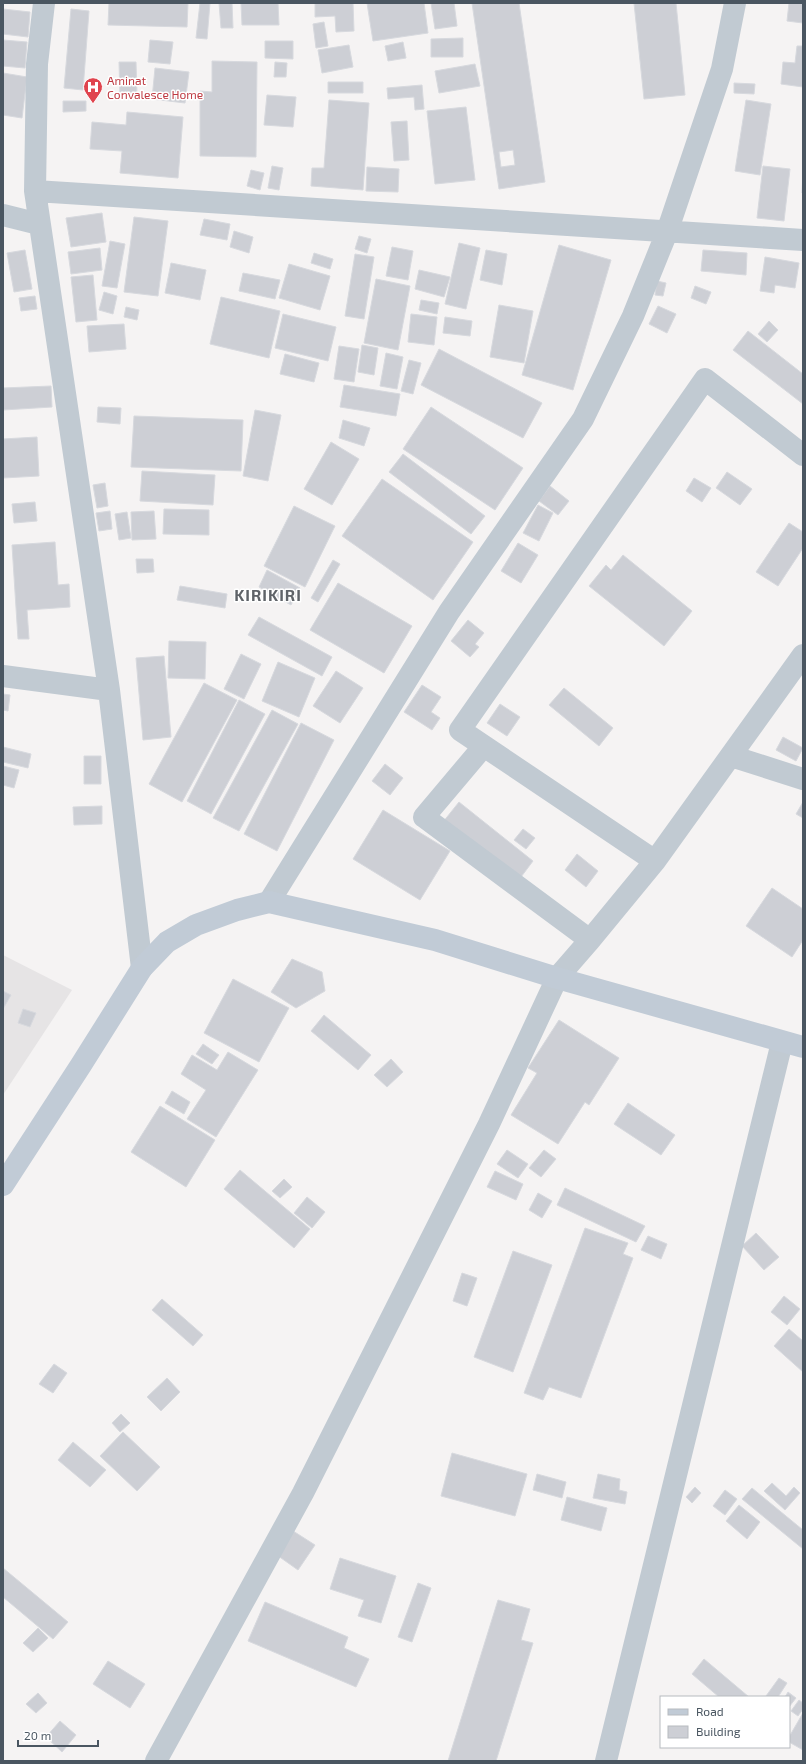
<svg xmlns="http://www.w3.org/2000/svg" width="806" height="1764" viewBox="0 0 806 1764" font-family="'Exo 2',sans-serif">
<rect width="100%" height="100%" fill="#f5f3f3"/>
<path fill="#e6e4e5" d="M3,955L72,990L3,1095Z"/>
<path fill="#cdcfd5" stroke="#d7d9de" fill-rule="evenodd" d="M109,3H188L187,27L108,25Z
M200,3H210L207,39L196,38Z
M219,3H232L233,28H221Z
M241,3H278L279,25H242Z
M315,3H353L354,31L336,32L335,16L315,17Z
M367,3H424L428,33L373,41Z
M431,3H454L457,26L435,29Z
M472,3H519L545,182L499,189ZM513,150L515,165L501,167L499,152Z
M634,3H676L685,95L644,99Z
M789,3H803V23L787,21Z
M3,9L30,12L28,37L3,34Z
M71,9L89,11L83,90L64,88Z
M324,22L328,46L316,48L313,24Z
M463,38V57H431V39Z
M3,40L27,42L25,68L3,66Z
M150,40L173,42L170,64L148,62Z
M265,41H293V59L265,58Z
M403,42L406,58L388,61L385,46Z
M349,45L353,67L322,73L318,50Z
M797,46H803V87L781,84L783,62L795,63Z
M212,61L257,62L256,157L200,156V91L212,92Z
M119,62H136L137,96H120Z
M275,62L287,63L286,77H274Z
M475,64L480,86L439,93L435,71Z
M155,68L189,72L185,103L152,99Z
M3,73L27,77L22,118L3,115Z
M328,82H363V93H328Z
M734,83L755,84L754,94L734,93Z
M422,85L424,109L415,110L414,97L388,99L387,88Z
M267,95L296,97L293,127L264,125Z
M329,100L369,103L363,190L311,186L312,168H324Z
M746,100L771,104L760,175L735,171Z
M63,101H86V111L63,112Z
M466,107L475,180L435,184L427,111Z
M127,112L183,117L178,178L120,173L122,151L90,149L92,122L126,125Z
M407,121L409,160L394,161L391,122Z
M272,166L283,168L279,190L268,188Z
M763,166L790,169L784,221L757,218Z
M367,167L399,169L398,192L366,191Z
M251,170L264,173L260,190L247,186Z
M803,173V193H802Z
M102,213L106,242L71,247L66,218Z
M134,217L168,221L158,296L124,292Z
M204,219L230,224L227,240L200,235Z
M234,231L253,237L249,253L230,247Z
M359,236L371,239L367,253L355,249Z
M110,241L125,244L117,288L102,286Z
M459,243L480,248L466,309L445,304Z
M559,245L611,260L573,390L522,375Z
M392,247L413,251L408,280L386,276Z
M100,248L102,270L71,274L68,252Z
M25,250L32,289L14,292L7,253Z
M486,250L507,254L502,285L480,280Z
M703,250L747,253L746,275L701,271Z
M314,253L333,259L330,269L311,263Z
M355,254L374,257L364,319L345,316Z
M765,257L799,263L795,288L775,285L774,293L760,291Z
M171,263L206,270L200,300L165,293Z
M289,264L330,276L320,310L279,298Z
M419,270L450,277L444,297L415,289Z
M243,273L280,280L275,299L239,291Z
M93,275L97,320L76,322L71,277Z
M376,279L410,286L398,350L364,343Z
M657,281L666,283L663,296L655,295Z
M695,286L711,292L706,304L691,298Z
M104,292L117,296L113,314L99,310Z
M35,296L37,309L21,311L19,298Z
M221,297L280,311L269,358L210,344Z
M421,300L439,303L437,314L419,310Z
M499,305L533,311L524,363L490,357Z
M658,306L676,314L667,333L649,324Z
M126,307L139,310L137,320L124,317Z
M283,314L336,327L328,361L275,348Z
M411,314L437,317L434,345L408,342Z
M445,317L472,321L470,336L443,333Z
M769,321L778,330L767,342L758,334Z
M124,324L126,349L89,352L87,326Z
M748,331L803,374V404L733,350Z
M362,345L378,348L374,375L358,372Z
M339,346L359,349L354,382L334,379Z
M439,349L542,403L523,438L421,385Z
M386,353L403,357L397,389L380,386Z
M285,354L319,363L314,382L280,374Z
M409,360L421,363L413,394L401,391Z
M344,385L400,394L396,416L340,407Z
M51,386L52,407L3,410V388Z
M98,407L121,408L120,424L97,422Z
M431,407L523,468L495,510L403,449Z
M255,410L281,415L268,481L243,476Z
M134,416L243,420L241,471L131,467Z
M343,420L370,428L364,446L339,438Z
M37,437L39,476L3,478V439Z
M331,442L359,459L332,505L304,489Z
M403,454L485,516L471,534L389,472Z
M142,471L215,475L213,505L140,501Z
M727,472L752,489L740,505L716,488Z
M694,478L711,488L702,502L686,491Z
M382,479L473,542L433,600L342,536Z
M105,483L108,506L97,508L93,485Z
M550,486L569,501L558,515L539,501Z
M35,502L37,521L14,523L12,504Z
M538,505L553,513L539,541L523,533Z
M294,506L335,526L305,587L264,566Z
M164,509L209,510V535L163,534Z
M110,511L112,529L99,531L96,513Z
M154,511L156,539L132,540L131,512Z
M127,512L131,538L119,540L115,514Z
M789,523L803,532V548L778,586L756,572Z
M55,542L58,585L69,584L70,607L27,610L29,639H18L12,545Z
M518,543L538,555L521,583L501,571Z
M623,555L692,611L664,646L589,586L606,565L611,570Z
M136,559H153L154,572L137,573Z
M333,560L340,564L318,602L311,598Z
M267,570L300,588L291,605L259,587Z
M338,583L412,626L384,673L310,630Z
M180,586L227,594L225,608L177,600Z
M259,617L332,657L322,676L248,635Z
M468,620L484,633L475,644L479,647L470,657L451,641Z
M169,641L206,642L205,679L168,678Z
M241,654L261,664L244,699L224,689Z
M164,656L171,737L143,740L136,658Z
M278,662L315,678L299,717L262,701Z
M336,671L363,688L340,723L313,706Z
M204,683L237,700L182,802L149,784Z
M422,685L441,697L431,712L440,718L432,730L404,712Z
M564,688L613,728L599,746L549,705Z
M3,694L10,695L8,711L3,710Z
M239,700L265,714L211,814L187,801Z
M500,704L520,717L507,736L487,723Z
M272,710L298,724L239,831L213,818Z
M301,723L334,740L277,851L244,834Z
M783,737L803,748L796,761L776,750Z
M3,747L31,754L28,768L3,762Z
M84,756H101V784H84Z
M385,764L403,778L390,795L372,781Z
M3,766L19,770L14,788L3,785Z
M459,802L533,861L518,881L443,822Z
M803,802V818L796,814Z
M102,806V824L74,825L73,807Z
M383,810L450,851L420,900L353,859Z
M523,829L535,838L526,849L514,840Z
M577,854L598,871L586,887L565,870Z
M772,888L803,909V940L792,957L746,926Z
M292,959L322,972L325,991L296,1008L271,992Z
M233,979L289,1008L259,1062L204,1033Z
M3,991L11,995L3,1009Z
M23,1009L36,1013L30,1027L18,1023Z
M324,1015L371,1055L358,1070L311,1031Z
M559,1020L619,1058L589,1105L585,1102L558,1144L511,1115L537,1073L528,1068Z
M203,1044L219,1055L212,1064L196,1054Z
M228,1052L258,1070L216,1137L187,1119L206,1090L181,1074L192,1055L217,1070Z
M391,1059L403,1072L387,1087L374,1075Z
M172,1091L190,1102L184,1114L165,1103Z
M628,1103L675,1135L661,1155L614,1124Z
M160,1106L215,1140L186,1187L131,1152Z
M507,1150L528,1164L518,1178L497,1164Z
M544,1150L556,1159L541,1177L529,1168Z
M240,1170L310,1229L294,1248L224,1189Z
M495,1171L523,1184L516,1200L487,1187Z
M284,1179L292,1187L280,1198L272,1191Z
M565,1188L645,1226L636,1242L557,1205Z
M538,1193L552,1201L542,1218L529,1210Z
M307,1197L325,1212L312,1228L294,1213Z
M585,1228L628,1243L623,1254L633,1258L581,1398L549,1387L543,1400L524,1393Z
M756,1233L779,1257L764,1270L742,1246Z
M648,1236L667,1244L661,1259L641,1250Z
M513,1251L552,1265L513,1372L474,1357Z
M462,1273L477,1278L467,1306L453,1301Z
M784,1296L800,1309L787,1325L771,1312Z
M162,1299L203,1335L193,1346L152,1310Z
M789,1329L803,1341V1372L774,1346Z
M54,1364L67,1373L53,1393L39,1384Z
M167,1378L180,1392L161,1411L147,1397Z
M121,1414L130,1423L120,1432L112,1423Z
M123,1432L160,1467L137,1491L100,1456Z
M73,1442L106,1470L90,1487L58,1460Z
M452,1453L527,1474L515,1516L441,1496Z
M537,1474L566,1482L562,1498L533,1490Z
M598,1474L620,1479L619,1490L627,1492L625,1504L593,1498Z
M772,1483L786,1496L794,1487L800,1493L785,1510L764,1491Z
M695,1487L701,1493L692,1503L686,1497Z
M752,1488L803,1530V1549L742,1499Z
M725,1490L737,1499L725,1515L713,1506Z
M567,1497L607,1508L601,1531L561,1520Z
M739,1505L760,1522L747,1539L726,1521Z
M290,1529L315,1545L298,1570L274,1553Z
M340,1558L396,1576L381,1623L358,1616L364,1600L330,1589Z
M3,1568L68,1622L53,1639L3,1597Z
M418,1583L431,1588L412,1642L398,1637Z
M498,1600L530,1609L521,1640L533,1643L496,1761H448Z
M265,1602L348,1637L344,1648L369,1659L356,1687L248,1641Z
M38,1628L48,1638L33,1652L23,1643Z
M704,1659L749,1697H719L692,1674Z
M108,1661L145,1684L130,1708L93,1684Z
M779,1678L787,1683L778,1697H768L766,1696Z
M788,1692L796,1698L789,1707V1697H785Z
M38,1693L47,1703L36,1713L26,1704Z
M799,1700L803,1703V1709L798,1716L791,1711Z
M803,1713V1750L789,1742V1737Z
M60,1721L76,1735L62,1752L46,1737Z"/>
<g fill="none" stroke-linecap="round" stroke-linejoin="round">
<path stroke="#c1cad2" stroke-width="22" d="M44,3L37,64L35,191L109,690L142,968
M35,191L803,240
M3,215L39,224
M3,676L109,690
M483,747L424,817L590,940
M731,756L803,779
M655,861L460,730L705,379L803,455
M269,902L449,612L583,419L633,316L667,232L722,69L735,3
M156,1761L303,1493L489,1124L557,978L590,940L655,861L803,655
M606,1761L782,1042"/>
<path stroke="#c1cbd6" stroke-width="22" d="M3,1185L81,1065L142,968L167,942L196,925L237,910L269,902L435,940L557,978L803,1047"/>
</g>
<defs>
<symbol id="hospital-pin" viewBox="-11 -11 22 30"><path d="M0 17L-7.5 6A9.5 9.5 0 1 1 7.5 6Z" fill="#e0444e" stroke="#fff"/><path d="M-5-5h3v3.5h4V-5h3V5h-3V1.5h-4V5h-3Z" fill="#fff"/></symbol>
</defs>
<g fill-rule="evenodd">
<use href="#hospital-pin" x="82" y="76" width="22" height="30"/>
</g>
<g text-anchor="middle" dominant-baseline="central" stroke-width="3" stroke-linejoin="round" paint-order="stroke">
<g font-size="12" fill="#be3a42" stroke="#fff" text-anchor="start">
<text x="107" y="80">Aminat<tspan x="107" dy="14">Convalesce Home</tspan></text>
</g>
<g font-size="16" font-weight="bold" letter-spacing="1" fill="#5f6368" stroke="#fff">
<text x="268" y="594">KIRIKIRI</text>
</g>
</g>
<rect width="806" height="1764" fill="none" stroke="#4a5661" stroke-width="8"/>
<rect x="660" y="1696" width="130" height="52" fill="#ffffff" stroke="#b7bbc0"/>
<rect x="668" y="1709" width="20" height="6" fill="#c1cbd6" stroke="#b7bbc0"/>
<text x="696" y="1716" font-size="12" fill="#4a5661">Road</text>
<rect x="668" y="1726" width="20" height="12" fill="#cdcfd5" stroke="#b7bbc0"/>
<text x="696" y="1736" font-size="12" fill="#4a5661">Building</text>
<path d="M18 1740v6h80v-6" fill="none" stroke="#4a5661" stroke-width="2"/>
<text x="24" y="1740" font-size="12" fill="#4a5661" stroke="#ffffff" stroke-width="3" paint-order="stroke">20 m</text>
</svg>
